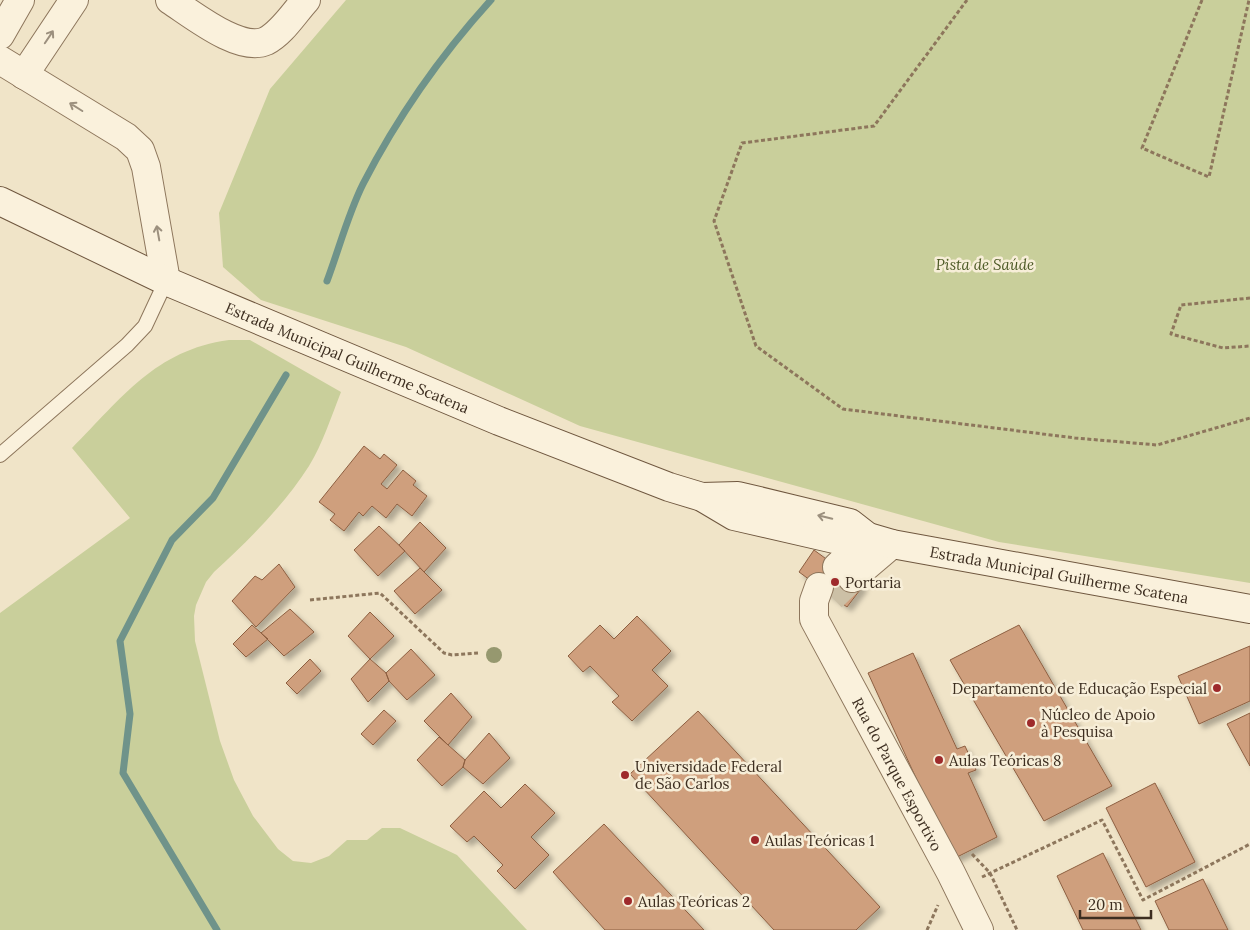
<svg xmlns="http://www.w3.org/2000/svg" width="1250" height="930" viewBox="0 0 1250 930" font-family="Lora,serif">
<defs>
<filter id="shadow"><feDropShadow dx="4.5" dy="4.5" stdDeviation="2.5" flood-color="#0004"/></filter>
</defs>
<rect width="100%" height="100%" fill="#f0e4c8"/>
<path fill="#c9cf9b" d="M346,0H1250V583L999,542L580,426L406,347L261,300L223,267L219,213L270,89Z
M229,340H250L341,392C331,417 323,443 309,466C285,504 247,542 214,572L206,582L196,605L194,616L195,641L220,741L234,780L253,816L278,849L293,861L311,863L329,856L347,840H367L382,828H400L457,855L527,930H0V613L130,518L72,448C122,398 155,350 229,340Z"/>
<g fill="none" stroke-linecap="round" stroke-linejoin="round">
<path stroke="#6f938a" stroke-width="7" d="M327,281C339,249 348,214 363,184C397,118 441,55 491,0
M217,930L123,773L130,714L120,641L172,540L213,498L286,375"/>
</g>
<path fill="#cf9f7d" stroke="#8d5f41" filter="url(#shadow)" d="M364,446L380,459L384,454L397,465L381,484L387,489L403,470L416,481L413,485L427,496L412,516L397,504L386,518L372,506L363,516L359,512L344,531L330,520L335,514L319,502Z
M420,522L446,548L424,572L399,545Z
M379,526L405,551L378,576L354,550Z
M814,550L863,586L847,607L799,572Z
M279,564L295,587L256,627L232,601L255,576L262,580Z
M420,568L442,590L415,614L394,591Z
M290,609L314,632L284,656L261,633Z
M370,612L394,636L370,659L348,636Z
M637,616L671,651L652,670L668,686L632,721L612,702L619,696L590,666L583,672L568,656L600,625L614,639Z
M252,625L268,639L246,657L233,644Z
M1019,625L1112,786L1044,821L950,660Z
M1250,646V701L1199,724L1178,676Z
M411,649L435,675L407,700L389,681L386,673Z
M913,653L957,749L965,746L976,770L968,773L997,837L953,859L868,673Z
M310,659L321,671L297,694L286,683Z
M370,659L386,673L389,681L368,702L351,679Z
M451,693L472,717L448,745L424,721Z
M384,710L396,721L373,745L361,734Z
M698,711L880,907L856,930H774L630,774Z
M1250,713V766L1227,724Z
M489,733L510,758L483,784L463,767L465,760Z
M439,737L465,760L463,767L442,786L417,760Z
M1155,783L1195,862L1146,887L1106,808Z
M525,784L555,813L531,837L549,855L515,889L497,871L503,865L474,836L467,842L450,826L484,791L501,808Z
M604,824L704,930H605L553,872Z
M1103,853L1141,930H1083L1057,876Z
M1203,879L1228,930H1169L1155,901Z"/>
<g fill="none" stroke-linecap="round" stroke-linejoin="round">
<path stroke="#ccc0a6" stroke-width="28" stroke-dasharray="28 14" stroke-linecap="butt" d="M832,597L852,578"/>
<defs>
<path id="service" d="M0,455L127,345L145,326L166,281"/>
<g id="minor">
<path d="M170,0C192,14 240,53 266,41C282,33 294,13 306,0"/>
<path d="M0,35L20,0"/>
<path d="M0,60L126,137L140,150L146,167L166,281"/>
<path d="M24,75L74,0"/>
<path d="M837,567L868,537"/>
<path d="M852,578L892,544"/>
<path id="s1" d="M819,587L814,601V619L951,873L979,930"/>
</g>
<g id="secondary">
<path id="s2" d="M0,201L166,281L499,421L669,487L702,497L734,516L843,541L868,537"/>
<path id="s3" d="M702,497L738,496L792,509L850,523L868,537L892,544L1250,609"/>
</g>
</defs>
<use href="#service" stroke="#8d765c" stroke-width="16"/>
<use href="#minor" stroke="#8d765c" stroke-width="30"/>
<use href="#secondary" stroke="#6f573f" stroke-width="30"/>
<path stroke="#8d765c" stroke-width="3" stroke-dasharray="4 2.5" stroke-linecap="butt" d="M967,0L874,126L742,143L714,221L756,346L843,409L1075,438L1157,445L1250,418
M1202,0L1142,148L1209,177L1249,0
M1250,298L1181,305L1171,334L1223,348L1250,346
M310,600L380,593L444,653L452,655L478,653
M972,854L990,873L1017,930
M982,877L1102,820L1143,900L1250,844
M927,930L938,905"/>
<use href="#service" stroke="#faf1dc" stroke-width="14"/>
<use href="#minor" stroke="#faf1dc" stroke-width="28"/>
<use href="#secondary" stroke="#faf1dc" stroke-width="28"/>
</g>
<circle fill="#96986f" cx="494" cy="655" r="8"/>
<defs><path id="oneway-shaft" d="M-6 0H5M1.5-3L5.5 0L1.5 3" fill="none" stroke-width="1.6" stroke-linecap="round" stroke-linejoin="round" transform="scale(1.25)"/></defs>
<g stroke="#9c907e">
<use href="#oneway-shaft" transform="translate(49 37) rotate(-56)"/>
<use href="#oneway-shaft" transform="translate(76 107) rotate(-148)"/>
<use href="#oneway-shaft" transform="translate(158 233) rotate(-100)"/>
<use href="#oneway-shaft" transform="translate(825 517) rotate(-166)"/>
</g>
<g fill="#9e2a2b" stroke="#f7eed8" stroke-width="2">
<circle cx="835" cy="582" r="5"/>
<circle cx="1217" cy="688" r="5"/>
<circle cx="1031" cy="723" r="5"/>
<circle cx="939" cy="760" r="5"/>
<circle cx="625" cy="775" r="5"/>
<circle cx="755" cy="840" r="5"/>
<circle cx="628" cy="901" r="5"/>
</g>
<g text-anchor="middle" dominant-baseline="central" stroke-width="5" stroke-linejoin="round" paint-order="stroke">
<g font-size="15" font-style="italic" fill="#4d5a26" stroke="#f7eed8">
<text x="985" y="264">Pista de Saúde</text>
</g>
<g font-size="15" fill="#3d2e20" stroke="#f7eed8">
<text stroke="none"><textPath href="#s2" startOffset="381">Estrada Municipal Guilherme Scatena</textPath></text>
<text stroke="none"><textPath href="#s3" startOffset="369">Estrada Municipal Guilherme Scatena</textPath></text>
<text stroke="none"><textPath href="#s1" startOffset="209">Rua do Parque Esportivo</textPath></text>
</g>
<g font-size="15" fill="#3d2e20" stroke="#f7eed8" text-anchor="start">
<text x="845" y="582">Portaria</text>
<text x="1207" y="688" text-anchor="end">Departamento de Educação Especial</text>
<text x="1041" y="714">Núcleo de Apoio<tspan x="1041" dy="17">à Pesquisa</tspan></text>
<text x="949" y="760">Aulas Teóricas 8</text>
<text x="635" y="766">Universidade Federal<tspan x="635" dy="17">de São Carlos</tspan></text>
<text x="765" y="840">Aulas Teóricas 1</text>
<text x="638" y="901">Aulas Teóricas 2</text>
</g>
</g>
<path d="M1080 910v8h71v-8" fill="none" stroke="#3d2e20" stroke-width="2.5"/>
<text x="1088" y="910" font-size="15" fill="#3d2e20" stroke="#f7eed8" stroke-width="4" paint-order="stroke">20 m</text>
</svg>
